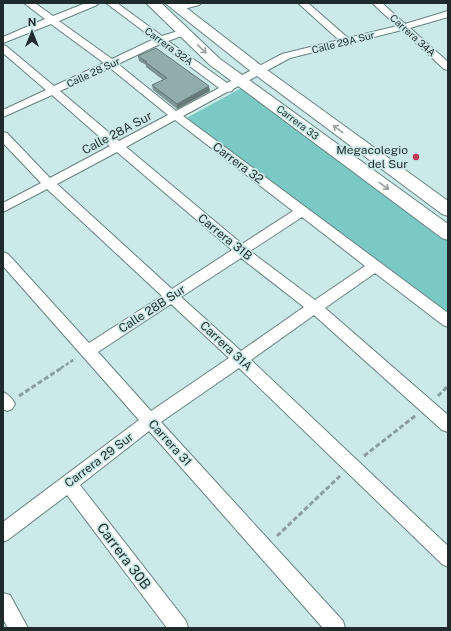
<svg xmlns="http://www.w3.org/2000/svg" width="451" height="631" viewBox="0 0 451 631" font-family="'Public Sans',sans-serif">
<rect width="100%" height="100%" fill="#cbeae7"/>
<path fill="#7ac9c4" d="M247,85L448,234V319L183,120Z"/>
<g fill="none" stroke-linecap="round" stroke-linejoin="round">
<defs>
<path id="street" d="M24,3H35L53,16L86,3H99L97,5L59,21L112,59L154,39L106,3H117L162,36L181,30H187L189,32L187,34L168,41L227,83L282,54L339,40L298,3H308L348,38L397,26L372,3H382L405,24L448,11V17L410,28L448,62V70L444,69L402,30L290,58L233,89L232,91L227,92L183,116L448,313V327L443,325L375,273L325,308L448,415V432L442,430L314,315L251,360L448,546V567L442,564L239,368L161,422L343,621L345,628H323L149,431L80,485L186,621L188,628H167L67,495L9,539L3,542V522L139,420L3,266V252L8,254L89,343L162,296L47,189L3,212V203L41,183L3,143V132L7,133L50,178L110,146L52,95L3,117V110L46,90L3,53V45L6,46L54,86L104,63L51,24L3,43V37L45,19ZM160,44L219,88L176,111L118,64ZM110,68L168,115L119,141L60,91ZM175,120L293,211L242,244L126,147ZM117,152L232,250L172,289L57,184ZM302,217L365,266L315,300L250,251ZM241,258L304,307L241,351L181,297ZM171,304L229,358L151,411L98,352Z
M185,3H201L199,5L177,11L172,8L174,6Z
M3,392C9,395 12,398 15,404L12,409L7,411L3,409Z
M3,593L10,595L28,628H8L3,619Z"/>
<path id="secondary" d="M146,3H161L220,59L448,224V240L442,238L210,65Z
M165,3H180L263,67L448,201V216L442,214L253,73Z"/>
</defs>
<use href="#street" stroke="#668280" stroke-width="2"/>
<use href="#secondary" stroke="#668280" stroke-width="2"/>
<path stroke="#889f9d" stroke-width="2.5" stroke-dasharray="3.5 2" stroke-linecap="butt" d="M61,368L75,359"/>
<path stroke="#889f9d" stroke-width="3" stroke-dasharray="5 2.5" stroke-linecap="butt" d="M19,396L63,367
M438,396L448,386
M364,456L415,416
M277,536L340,476"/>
<use href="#street" fill="#fff" fill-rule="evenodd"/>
<use href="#secondary" fill="#fff" fill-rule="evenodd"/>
</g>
<path fill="#7c9592" d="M138,56L210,91L177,109L153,90L152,85L163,80L146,67V65L139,61Z"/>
<path fill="#657977" d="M209,86L210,91L177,109V104Z"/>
<path fill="#90adaa" stroke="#657977" d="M156,48L209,86L177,104L152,85L167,78L145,62H147L138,56Z"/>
<defs><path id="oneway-shaft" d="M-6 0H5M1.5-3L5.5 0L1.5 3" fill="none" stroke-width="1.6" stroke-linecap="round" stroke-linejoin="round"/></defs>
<g stroke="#9aa09f">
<use href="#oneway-shaft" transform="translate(202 49) rotate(44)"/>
<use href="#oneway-shaft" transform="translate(338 129) rotate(-144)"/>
<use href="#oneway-shaft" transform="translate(384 186) rotate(37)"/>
</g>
<circle fill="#c33358" stroke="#cbeae7" stroke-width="1.5" cx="416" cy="157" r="4"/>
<g text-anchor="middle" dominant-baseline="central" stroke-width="3.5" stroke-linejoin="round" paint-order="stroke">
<g font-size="10" fill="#1f2b2a" stroke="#cbeae7">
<text transform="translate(413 35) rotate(42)">Carrera 34A</text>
<text transform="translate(343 42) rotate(-14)">Calle 29A Sur</text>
<text transform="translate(169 46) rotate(36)">Carrera 32A</text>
<text transform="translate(93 72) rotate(-25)">Calle 28 Sur</text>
<text transform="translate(298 122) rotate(37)">Carrera 33</text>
</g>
<g font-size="12" fill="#1f2b2a" stroke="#cbeae7">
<text transform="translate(117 133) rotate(-28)">Calle 28A Sur</text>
<text transform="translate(238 163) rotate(37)">Carrera 32</text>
<text transform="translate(225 237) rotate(39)">Carrera 31B</text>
<text transform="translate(152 309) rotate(-33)">Calle 28B Sur</text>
<text transform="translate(226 346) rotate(43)">Carrera 31A</text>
<text transform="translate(170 443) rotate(48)">Carrera 31</text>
<text transform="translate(99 460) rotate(-37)">Carrera 29 Sur</text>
</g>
<g font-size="12" fill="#1f2b2a" stroke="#cbeae7" text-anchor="end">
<text x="408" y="150">Megacolegio<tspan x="408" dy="14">del Sur</tspan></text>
</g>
<g font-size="14" fill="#1f2b2a" stroke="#cbeae7">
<text transform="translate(124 556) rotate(53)">Carrera 30B</text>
</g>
</g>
<rect width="451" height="631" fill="none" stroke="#1f2b2a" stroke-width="8"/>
<g transform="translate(32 32)" stroke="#cbeae7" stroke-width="3" paint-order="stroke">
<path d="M0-3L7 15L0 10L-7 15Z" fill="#1f2b2a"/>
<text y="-6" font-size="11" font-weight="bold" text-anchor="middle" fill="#1f2b2a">N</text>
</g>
</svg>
